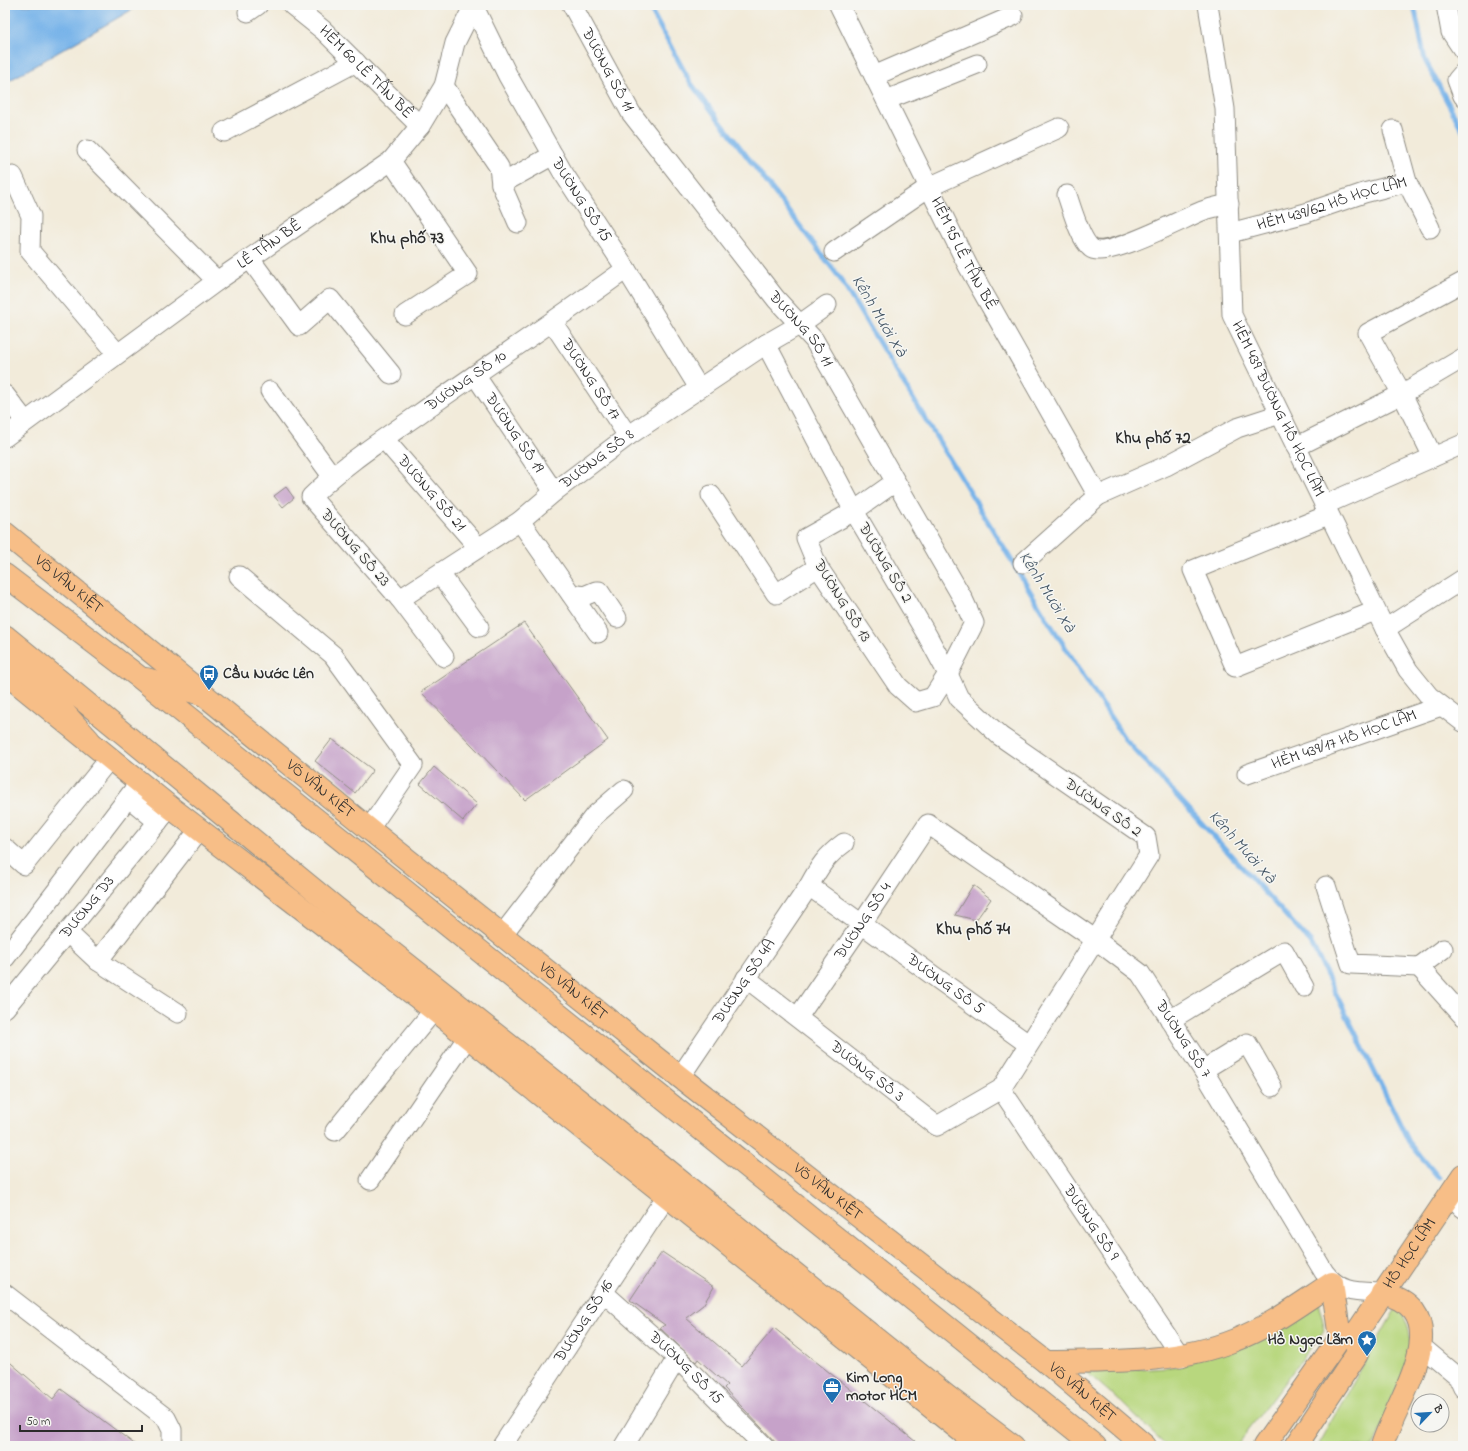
<svg xmlns="http://www.w3.org/2000/svg" width="1468" height="1451" viewBox="0 0 1468 1451" font-family="'Indie Flower',sans-serif">
<rect width="100%" height="100%" fill="#f6f6f2"/>
<filter id="ink" filterUnits="userSpaceOnUse"><feTurbulence type="fractalNoise" baseFrequency=".025" numOctaves="2"/><feDisplacementMap in="SourceGraphic" scale="8" xChannelSelector="R" yChannelSelector="G"/><feConvolveMatrix kernelMatrix="1 2 1 2 8 2 1 2 1" color-interpolation-filters="sRGB"/></filter>
<filter id="wash" filterUnits="userSpaceOnUse"><feTurbulence type="fractalNoise" baseFrequency=".012" numOctaves="4" result="noise"/><feDisplacementMap in="SourceGraphic" scale="16" xChannelSelector="R" yChannelSelector="G"/><feGaussianBlur stdDeviation="0.9" result="paint"/><feColorMatrix in="noise" values="0 0 0 0 0 0 0 0 0 0 0 0 0 0 0 0 0 1.4 0 .05"/><feComposite in="paint" operator="in"/></filter>
<g filter="url(#wash)">
<rect width="100%" height="100%" fill="#f2ebda"/>
<path fill="#b8d77e" stroke="#728154" d="M1318,1302L1325,1329L1236,1446H1166L1121,1402L1086,1372L1183,1366Z
M1395,1310L1401,1311C1405,1319 1409,1328 1410,1337C1413,1357 1382,1424 1374,1446H1317Z"/>
<path fill="#77b3e9" stroke="#516f8a" d="M5,5H140L5,83Z"/>
<g fill="none" stroke-linecap="round" stroke-linejoin="round">
<path stroke="#77b3e9" stroke-width="5" d="M648,5L690,82L839,277L1047,619L1124,738L1311,943L1409,1142L1439,1178
M1414,5L1425,60L1463,131"/>
</g>
<g id="blocks">
<path fill="#c6a2c9" d="M286,487L294,498L283,507L274,496Z
M524,623L608,740L525,800L421,692Z
M332,739L373,770L355,793L315,761Z
M434,767L477,804L463,821L420,784Z
M973,885L991,899L976,920L955,915Z
M662,1252L714,1287L703,1305L686,1318L742,1366L774,1328L921,1446H779L724,1388L727,1385L698,1359L696,1362L660,1328L665,1325L630,1300Z
M5,1358L53,1399L61,1389L137,1446H5Z"/>
</g>
</g>
<g filter="url(#ink)">
<use href="#blocks" fill-opacity="0" stroke="#8e8b82" stroke-width="1"/>
<g fill="none" stroke-linecap="round" stroke-linejoin="round">
<defs>
<g id="minor">
<path id="s1" d="M292,5L323,30L420,126"/>
<path id="s2" d="M473,5L508,76L562,171L626,269L699,388"/>
<path id="s3" d="M572,5L631,113L776,299L814,340L962,597L974,623L948,674L933,697L916,702L898,686L818,567L806,538L854,511L766,344"/>
<path id="s4" d="M839,5L968,266L1098,496"/>
<path id="s5" d="M1208,5L1225,109L1232,315L1385,629L1408,670L1429,696L1463,722"/>
<path d="M1446,5L1451,32L1463,50"/>
<path d="M248,12L258,5"/>
<path d="M1463,73L1457,80L1463,96"/>
<path d="M874,76L1013,16"/>
<path d="M444,86L499,167L501,184L518,223"/>
<path d="M886,100L977,64"/>
<path d="M1393,130L1407,182"/>
<path d="M224,132L356,62"/>
<path d="M87,150L217,281"/>
<path d="M391,161L468,274L405,315"/>
<path d="M13,176L31,216L30,251L117,353"/>
<path d="M501,184L553,155"/>
<path d="M1067,195C1072,209 1080,239 1091,248C1105,260 1184,218 1202,211C1210,208 1220,206 1229,204"/>
<path id="s6" d="M1230,233L1306,213L1364,193L1407,182L1430,228"/>
<path d="M834,252L929,187L1059,128"/>
<path d="M250,259L299,326L330,299L391,374"/>
<path id="s7" d="M553,323L628,436"/>
<path id="s8" d="M475,375L554,492"/>
<path d="M270,391L332,476"/>
<path d="M5,395L25,421"/>
<path id="s9" d="M5,437L217,281L391,161L420,126L444,86L455,43L474,5"/>
<path id="s10" d="M384,439L478,547"/>
<path d="M1296,447L1402,394L1463,358"/>
<path d="M1433,457L1402,394L1368,333L1463,282"/>
<path d="M711,495L776,594L818,567"/>
<path d="M1324,505L1463,444"/>
<path d="M1328,515L1193,570L1235,667L1375,611"/>
<path d="M520,521L598,633"/>
<path d="M1023,563L1098,496L1166,466L1237,428L1280,414"/>
<path d="M440,574L479,627"/>
<path d="M239,576L333,655L413,765L369,829"/>
<path d="M571,594L584,596L596,591H599L617,618"/>
<path id="s11" d="M400,599L520,521L554,492L628,436L766,344L799,325L827,305"/>
<path d="M1385,629L1463,579"/>
<path id="s12" d="M444,657L400,599L311,497C343,465 382,440 419,414C488,365 558,319 626,269"/>
<path id="s13" d="M1247,774L1441,706"/>
<path d="M129,798L158,822"/>
<path d="M5,848L24,865L110,758"/>
<path id="s14" d="M809,886L1028,1044"/>
<path d="M1326,886L1351,964L1419,967"/>
<path d="M67,932L98,961L178,1013"/>
<path d="M502,935L594,816L624,790"/>
<path d="M1443,949L1419,967L1463,1016"/>
<path d="M5,958L140,782"/>
<path d="M98,961L199,830"/>
<path id="s15" d="M746,978L937,1126L1001,1089L1149,855L1146,837L1000,736L959,698L948,674L927,635L854,511L895,482"/>
<path id="s16" d="M5,1008L170,807"/>
<path id="s17" d="M798,1017L861,925L928,824L1096,940L1140,973L1203,1070L1324,1272C1341,1294 1356,1292 1382,1293"/>
<path d="M1170,1020L1284,951L1304,987"/>
<path d="M1203,1070L1247,1043L1272,1087"/>
<path id="s18" d="M680,1077L809,886C819,867 826,856 844,843"/>
<path id="s19" d="M1001,1089L1181,1357"/>
<path d="M335,1131L434,1010"/>
<path d="M370,1180L467,1038"/>
<path d="M1450,1194L1463,1208"/>
<path id="s20" d="M604,1293L677,1358L764,1446"/>
<path d="M5,1294L166,1418L172,1430V1446"/>
<path d="M1422,1347L1458,1377L1463,1388"/>
<path id="s21" d="M502,1446L666,1197"/>
<path d="M624,1446L677,1358"/>
</g>
<g id="major">
<path id="s22" d="M5,533L369,829L680,1077L1046,1362L1145,1446"/>
<path d="M5,673L170,807L434,1010L980,1446"/>
<path d="M1046,1362C1109,1361 1176,1364 1235,1340C1270,1327 1301,1303 1332,1283L1340,1338"/>
<path d="M1264,1446L1340,1338L1354,1333"/>
<path id="s23" d="M1296,1446L1357,1354V1332L1463,1175"/>
<path d="M1382,1446C1395,1401 1463,1312 1382,1293"/>
</g>
<path id="highway" d="M5,575L139,677L1095,1446
M5,636L336,908L659,1164L948,1397L1013,1446
M14,658L89,740
M146,679L202,694"/>
</defs>
<use href="#minor" stroke="#8e8b82" stroke-width="21"/>
<use href="#major" stroke="#8e8b82" stroke-width="24"/>
<use href="#highway" stroke="#8e8b82" stroke-width="24"/>
<use href="#minor" stroke="#fff" stroke-width="19"/>
<use href="#major" stroke="#f7be87" stroke-width="22"/>
<use href="#highway" stroke="#f7be87" stroke-width="22"/>
</g>
</g>
<defs>
<symbol id="bus-pin" viewBox="-11 -11 22 30"><path d="M0 17L-7.5 6A9.5 9.5 0 1 1 7.5 6Z" fill="#1f6fb2" stroke="#f6f6f2"/><path d="M-5-6H5V4H4V6H2V4H-2V6H-4V4H-5ZM-3.5-4V0h7V-4ZM-3.5 1.2v1.5H-2V1.2ZM2 1.2v1.5H3.5V1.2Z" fill="#fff"/></symbol>
<symbol id="sight-pin" viewBox="-11 -11 22 30"><path d="M0 17L-7.5 6A9.5 9.5 0 1 1 7.5 6Z" fill="#1f6fb2" stroke="#f6f6f2"/><path d="M0-6L1.8-2.2L6-1.7L2.9 1.2L3.7 5.4L0 3.3L-3.7 5.4L-2.9 1.2L-6-1.7L-1.8-2.2Z" fill="#fff"/></symbol>
<symbol id="office-pin" viewBox="-11 -11 22 30"><path d="M0 17L-7.5 6A9.5 9.5 0 1 1 7.5 6Z" fill="#1f6fb2" stroke="#f6f6f2"/><path d="M-6-3h4V-5.5h4V-3h4V5H-6ZM-1-4.5V-3h2v-1.5ZM-6 0V1H6V0Z" fill="#fff"/></symbol>
</defs>
<g fill-rule="evenodd">
<use href="#bus-pin" x="198" y="663" width="22" height="30"/>
<use href="#sight-pin" x="1356" y="1329" width="22" height="30"/>
<use href="#office-pin" x="821" y="1376" width="22" height="30"/>
</g>
<g text-anchor="middle" dominant-baseline="central" stroke-width="3" stroke-linejoin="round" paint-order="stroke">
<g font-size="16" fill="#2b2b2b" stroke="#f6f6f2">
<text stroke="none"><textPath href="#s3" startOffset="74">ĐƯỜNG SỐ 11</textPath></text>
<text stroke="none"><textPath href="#s1" startOffset="100">HẺM 60 LÊ TẤN BÊ</textPath></text>
<text stroke="none"><textPath href="#s2" startOffset="223">ĐƯỜNG SỐ 15</textPath></text>
<text stroke="none"><textPath href="#s6" startOffset="106">HẺM 439/62 HỒ HỌC LÃM</textPath></text>
<text stroke="none"><textPath href="#s9" startOffset="327">LÊ TẤN BÊ</textPath></text>
<text stroke="none"><textPath href="#s4" startOffset="278">HẺM 95 LÊ TẤN BÊ</textPath></text>
<text stroke="none"><textPath href="#s3" startOffset="398">ĐƯỜNG SỐ 11</textPath></text>
<text stroke="none"><textPath href="#s7" startOffset="68">ĐƯỜNG SỐ 17</textPath></text>
<text stroke="none"><textPath href="#s12" startOffset="402">ĐƯỜNG SỐ 10</textPath></text>
<text stroke="none"><textPath href="#s5" startOffset="416">HẺM 439 ĐƯỜNG HỒ HỌC LÃM</textPath></text>
<text stroke="none"><textPath href="#s8" startOffset="70">ĐƯỜNG SỐ 19</textPath></text>
<text stroke="none"><textPath href="#s11" startOffset="242">ĐƯỜNG SỐ 8</textPath></text>
<text stroke="none"><textPath href="#s10" startOffset="72">ĐƯỜNG SỐ 21</textPath></text>
<text transform="translate(355 548) rotate(49)">ĐƯỜNG SỐ 23</text>
<text transform="translate(885 563) rotate(59)">ĐƯỜNG SỐ 2</text>
<text stroke="none"><textPath href="#s22" startOffset="82">VÕ VĂN KIỆT</textPath></text>
<text transform="translate(842 601) rotate(58)">ĐƯỜNG SỐ 13</text>
<text stroke="none"><textPath href="#s13" startOffset="103">HẺM 439/17 HỒ HỌC LÃM</textPath></text>
<text stroke="none"><textPath href="#s22" startOffset="406">VÕ VĂN KIỆT</textPath></text>
<text transform="translate(1103 808) rotate(35)">ĐƯỜNG SỐ 2</text>
<text stroke="none"><textPath href="#s16" startOffset="130">ĐƯỜNG D3</textPath></text>
<text stroke="none"><textPath href="#s17" startOffset="116">ĐƯỜNG SỐ 4</textPath></text>
<text stroke="none"><textPath href="#s18" startOffset="115">ĐƯỜNG SỐ 4A</textPath></text>
<text stroke="none"><textPath href="#s14" startOffset="168">ĐƯỜNG SỐ 5</textPath></text>
<text stroke="none"><textPath href="#s22" startOffset="730">VÕ VĂN KIỆT</textPath></text>
<text stroke="none"><textPath href="#s17" startOffset="571">ĐƯỜNG SỐ 7</textPath></text>
<text stroke="none"><textPath href="#s15" startOffset="153">ĐƯỜNG SỐ 3</textPath></text>
<text stroke="none"><textPath href="#s22" startOffset="1054">VÕ VĂN KIỆT</textPath></text>
<text stroke="none"><textPath href="#s19" startOffset="161">ĐƯỜNG SỐ 9</textPath></text>
<text stroke="none"><textPath href="#s23" startOffset="227">HỒ HỌC LÃM</textPath></text>
<text stroke="none"><textPath href="#s21" startOffset="149">ĐƯỜNG SỐ 16</textPath></text>
<text stroke="none"><textPath href="#s20" startOffset="111">ĐƯỜNG SỐ 15</textPath></text>
<text stroke="none"><textPath href="#s22" startOffset="1378">VÕ VĂN KIỆT</textPath></text>
</g>
<g font-size="16" font-weight="bold" fill="#2b2b2b" stroke="#f6f6f2" text-anchor="start">
<text x="223" y="674">Cầu Nước Lên</text>
<text x="1353" y="1340" text-anchor="end">Hồ Ngọc Lãm</text>
<text x="846" y="1378">Kim Long<tspan x="846" dy="18">motor HCM</tspan></text>
</g>
<g font-size="17" font-weight="bold" fill="#2b2b2b" stroke="#f6f6f2">
<text x="407" y="238">Khu phố 73</text>
<text x="1153" y="438">Khu phố 72</text>
<text x="973" y="929">Khu phố 74</text>
</g>
<g font-size="17" font-style="italic" fill="#425464" stroke="#f6f6f2">
<text transform="translate(879 316) rotate(59)">Kênh Mười Xà</text>
<text transform="translate(1047 592) rotate(58)">Kênh Mười Xà</text>
<text transform="translate(1242 847) rotate(48)">Kênh Mười Xà</text>
</g>
</g>
<rect width="1468" height="1451" fill="none" stroke="#f6f6f2" stroke-width="20"/>
<g transform="translate(1430 1413) rotate(65)"><circle r="19" fill="#f6f6f2" stroke="#a5a5a2"/>
<path d="M0-3L7 15L0 10L-7 15Z" fill="#1f6fb2"/>
<text y="-6" font-size="11" font-weight="bold" text-anchor="middle" fill="#2b2b2b">B</text>
</g>
<path d="M20 1425v6h122v-6" fill="none" stroke="#2b2b2b" stroke-width="2"/>
<text x="26" y="1425" font-size="12" fill="#2b2b2b" stroke="#f6f6f2" stroke-width="3" paint-order="stroke">50 m</text>
</svg>
